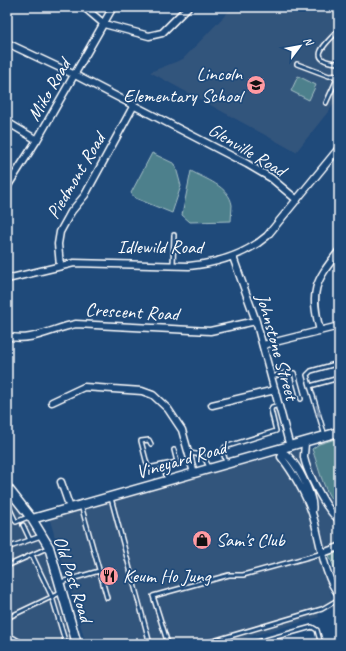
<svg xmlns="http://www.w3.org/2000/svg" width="346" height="651" font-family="Caveat,sans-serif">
  <rect width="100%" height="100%" fill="#1f4a7a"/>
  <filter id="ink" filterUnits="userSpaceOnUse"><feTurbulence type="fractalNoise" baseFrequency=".025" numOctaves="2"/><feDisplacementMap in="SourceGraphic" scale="8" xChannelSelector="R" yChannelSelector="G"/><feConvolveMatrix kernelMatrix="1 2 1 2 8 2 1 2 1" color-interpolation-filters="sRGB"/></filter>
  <g filter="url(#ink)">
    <path fill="#33547c" d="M233,7h106v91l-43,54 -146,-80 33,-13z
      M309,447l3,2 16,45 7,11 4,2v45l-19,6 15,49 -17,6 1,4 -95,27h-138l-37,-127z
      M7,492l35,46 32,106h-67z"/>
    <path fill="#4e808c" stroke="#a6c0c6" d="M298,76l18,9 -7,15 -18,-9z
      M152,153l23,11 6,22 -9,27 -37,-15 -4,-5z
      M191,171c14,8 38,15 41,34 0,5 -1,11 -1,16l-41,1 -8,-7z
      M339,438v69c-14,-8 -21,-43 -27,-58l7,-5z
      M339,552v28l-10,-25z"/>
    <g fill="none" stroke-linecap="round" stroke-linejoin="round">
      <g stroke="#fff" stroke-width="6">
        <path id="service" d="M339,30c-13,13 -35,31 0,33
          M297,64l32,12 10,-1
          M326,103l10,-22 -1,-5
          M173,265l1,-30
          M339,363l-28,8 -4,4 3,11 29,-8
          M272,377l16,-5 6,1 7,26
          M310,386l15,50
          M151,444l-2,-4 -8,1 7,27 29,-6 -3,-12
          M189,453l14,2 7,14
          M226,463l-3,-12 2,-4 51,-16 -5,-21 1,-3 7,-2
          M163,465l4,14
          M111,498l39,146
          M7,503l9,19 12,-5
          M81,505l26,93
          M23,525l7,15
          M7,548l34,-12
          M32,555l20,42 14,47
          M7,566l40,-18
          M61,582l38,-11
          M7,618l55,-26
          M7,634l17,10
          M168,644l-15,-48 76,-21h14l80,-22
          M203,644l119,-35 17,-10
          M251,644l61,-17 5,3 4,14"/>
      </g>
      <g stroke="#fff" stroke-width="9">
        <path id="minor" d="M84,7l20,17 45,12 13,-3 26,-26
          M7,43l68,32 172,89 24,14 26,22
          M7,122l30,18
          M7,187l30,-47 76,-133
          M233,257l23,64 34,126
          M60,266l-2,-22 2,-12 11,-20 14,-17 49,-90
          M7,279l67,-16 115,3c29,-3 56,-11 78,-30l72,-88
          M320,331c-10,-40 -6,-48 19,-80
          M7,336c24,7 46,-8 69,-12l134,7 46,-10
          M263,345l76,-19
          M52,402l32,-15 58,4 11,4 15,14 14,21 12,43
          M212,405l63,-15
          M305,442c0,5 -1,10 -1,15 2,13 24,57 35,62
          M281,449l2,4 -2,4c12,15 25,38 31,56 7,20 12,66 27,81
          M283,453c11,3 33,46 29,58
          M61,482l9,26
          M323,553l16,-6"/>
      </g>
      <g stroke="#fff" stroke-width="11">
        <path id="tertiary" d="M7,487l25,32 17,28 28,97
          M32,519l307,-87"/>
      </g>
      <use href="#service" stroke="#1f4a7a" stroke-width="3"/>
      <use href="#minor" stroke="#1f4a7a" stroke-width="6"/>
      <use href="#tertiary" stroke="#1f4a7a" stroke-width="8"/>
    </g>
    <defs><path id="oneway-solid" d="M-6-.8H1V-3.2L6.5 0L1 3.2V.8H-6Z"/></defs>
    <use fill="#7992af" href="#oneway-solid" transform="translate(318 411) rotate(74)"/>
  </g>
  <defs>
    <g id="school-disc" transform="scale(1)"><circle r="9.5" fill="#ff9aa2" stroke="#1f4a7a"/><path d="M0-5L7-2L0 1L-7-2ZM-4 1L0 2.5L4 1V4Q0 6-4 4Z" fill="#111"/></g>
    <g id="shop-disc" transform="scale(1)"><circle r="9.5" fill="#ff9aa2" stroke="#1f4a7a"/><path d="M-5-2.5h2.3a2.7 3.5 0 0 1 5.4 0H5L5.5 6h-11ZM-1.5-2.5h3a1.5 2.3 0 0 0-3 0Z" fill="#111"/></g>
    <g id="restaurant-disc" transform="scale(1)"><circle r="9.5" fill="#ff9aa2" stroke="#1f4a7a"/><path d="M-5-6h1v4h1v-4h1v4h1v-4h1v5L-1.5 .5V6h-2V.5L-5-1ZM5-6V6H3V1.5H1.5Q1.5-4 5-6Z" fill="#111"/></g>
  </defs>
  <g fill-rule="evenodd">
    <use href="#school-disc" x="256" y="85"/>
    <use href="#shop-disc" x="202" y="540"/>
    <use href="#restaurant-disc" x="109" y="576"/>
  </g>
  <g text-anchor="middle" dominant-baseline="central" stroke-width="3.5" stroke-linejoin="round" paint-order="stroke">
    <g font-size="19" fill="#fff" stroke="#1f4a7a" text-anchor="start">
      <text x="242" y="74" text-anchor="end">Lincoln<tspan x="242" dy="22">Elementary School</tspan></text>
      <text x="216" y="540">Sam's Club</text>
      <text x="123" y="576">Keum Ho Jung</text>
    </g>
    <g font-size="19" fill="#fff" stroke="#1f4a7a">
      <text transform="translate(49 90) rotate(-60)">Miko Road</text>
      <text transform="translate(247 150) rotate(31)">Glenville Road</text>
      <text transform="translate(76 176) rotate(-59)">Piedmont Road</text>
      <text x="160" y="247">Idlewild Road</text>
      <text transform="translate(132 312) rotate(3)">Crescent Road</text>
      <text transform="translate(277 347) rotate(74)">Johnstone Street</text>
      <text transform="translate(181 460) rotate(-16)">Vineyard Road</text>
      <text transform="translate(73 579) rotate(72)">Old Post Road</text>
    </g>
  </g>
  <rect width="346" height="651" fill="none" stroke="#1f4a7a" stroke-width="24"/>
  <rect x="12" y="12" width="322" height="627" fill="none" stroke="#fff" stroke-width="1.5" filter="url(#ink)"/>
  <g transform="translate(300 46) rotate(58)" stroke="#1f4a7a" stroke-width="3" paint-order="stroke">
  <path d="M0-3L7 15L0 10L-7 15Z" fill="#ffffff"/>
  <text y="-6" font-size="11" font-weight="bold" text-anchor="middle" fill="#ffffff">N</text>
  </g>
</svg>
